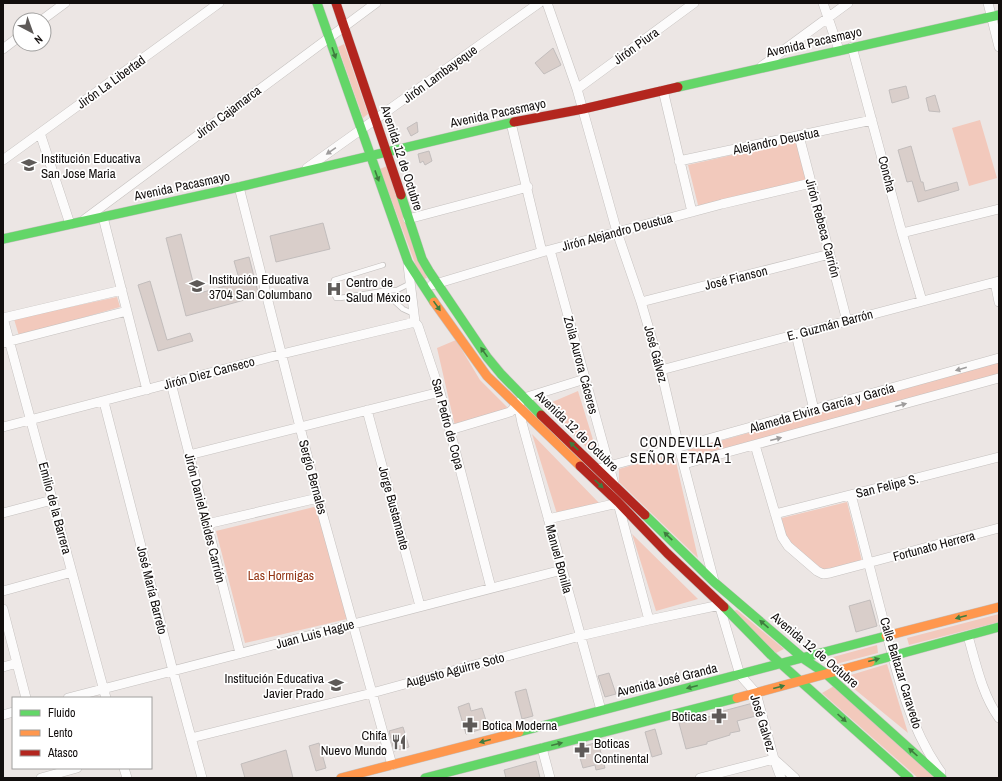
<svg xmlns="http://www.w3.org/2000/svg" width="1002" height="781" font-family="'Archivo Narrow',sans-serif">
  <rect width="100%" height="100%" fill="#ece6e4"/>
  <path fill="#f2c9bc" d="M344,44l24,70 -5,4 -25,-71z
    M980,120l17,58 -28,8 -17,-58z
    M798,140l10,41 -109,28 -11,-44z
    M387,166l40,112 -3,1 -8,-13 -36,-97z
    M117,297l3,10 -101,29 -5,-17z
    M456,340l24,40 30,30 -55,16 -18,-78z
    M999,362v12l-307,84 -4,-8z
    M578,391l21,68 -56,-53z
    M532,434l69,71 -44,9z
    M674,453l24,105 -79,-76v-13z
    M847,502l15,59 -33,9 -11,-2 -32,-29 -6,-18 2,-3z
    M318,506l29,113 -102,24 -29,-112z
    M632,534l66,65 -42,12z
    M737,610l47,39 -8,4 -43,-42z
    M999,614v8l-90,23 -2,-7z
    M877,645l1,8 -42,11 -3,-7z
    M887,664l21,69 -67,-55z
    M834,686l105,92h-21l-96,-85z"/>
  <path fill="#d9ceca" stroke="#c2bdbc" d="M553,48l8,17 -17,9 -9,-11z
    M906,86l3,12 -17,5 -3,-13z
    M935,95l5,17 -11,-1 -3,-13z
    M417,122l1,10 -7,4 -4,-8z
    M911,146l10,36h2l2,9 32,-9 2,8 -41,12 -6,-21 -5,1 -9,-32z
    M429,151l3,10 -7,4 -2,-4 -3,2 -2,-9z
    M323,223l7,26 -54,13 -6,-26z
    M181,234l15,60 44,-12 -6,-21 15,-4 10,39 -73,20 -20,-78z
    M150,281l17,59 23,-7 3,8 -35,10 -20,-66z
    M870,600l7,26 -21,6 -7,-26z
    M609,673l7,21 -11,3 -7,-21z
    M526,689l7,27 -11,3 -7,-27z
    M469,703l2,8 11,-3 6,19 -22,7 -8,-27z
    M753,703l3,13 -19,5 3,10 -10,2v2l-23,7v2l-21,5 -7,-26 33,-7v-2z
    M403,727l6,20 -15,4 -5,-20z
    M655,729l7,25 -10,3 -7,-25z
    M598,742l7,26 -9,2 -1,-5 -12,3 -6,-20z
    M319,743l7,25 -10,3 -7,-25z
    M286,750l7,28h-48l-4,-14z
    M536,761l4,17h-34l-2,-8z"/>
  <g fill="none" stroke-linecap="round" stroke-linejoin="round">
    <g stroke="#c5c1bf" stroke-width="6">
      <path id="lane" d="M383,265l-49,15c-3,6 -1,12 2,18h4l43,-7 14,-1 14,-7
        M383,291l20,18 11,5"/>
    </g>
    <g stroke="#c5c1bf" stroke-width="10">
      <path id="street" d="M547,3l30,86 40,143 24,70 20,68 18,77 35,134
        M823,3l16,47
        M988,3l11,44
        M42,20l23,-17
        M852,47l50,186 20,68
        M3,49l17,-13
        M762,66l86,-63
        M577,89l117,-86
        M663,90l29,122
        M511,123l31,129
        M40,133l30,91
        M799,136l48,185
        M3,160l216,-157
        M679,161l193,-41
        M307,168l232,-165
        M239,187l79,311 74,267
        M103,217l44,173
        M85,219l291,-216
        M408,219l120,-32
        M902,233l97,-24
        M550,250l64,234
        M408,265l7,57 3,4 22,66 51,196
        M995,282l4,20
        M432,285l110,-33 180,-48 89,-21
        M641,302l189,-48
        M3,318l103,380
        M3,318l119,-28
        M796,334l18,76
        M3,343l124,-32
        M661,370l338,-89
        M171,383l69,270
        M104,402l69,269 29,107
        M519,408l3,15 79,287
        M367,410l53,196
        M3,427l279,-73 133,-32
        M450,430l60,-18 14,-14 61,-19
        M755,445l27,92 6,9 29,25 6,3 7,-1 169,-45
        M189,455l251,-63
        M684,464l315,-86
        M598,469l81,-22 320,-89
        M851,495c11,41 21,82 32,124 13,51 26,109 58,153
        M618,503l31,117
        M3,513l49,-13
        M775,514l224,-57
        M548,519l70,-16
        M207,524l111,-26
        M3,591l69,-19
        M719,604l21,71 16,18 18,66 7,19
        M3,609l23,89
        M968,636c8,28 14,58 31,82
        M3,667l14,-4
        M68,698l494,-128
        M3,715l10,-3
        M191,738l181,-45 208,-57 69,-16 71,-15
        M542,748l8,30
        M124,768l3,10
        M41,778l36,-10
        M700,778l74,-19 21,19"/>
    </g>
    <g stroke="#c5c1bf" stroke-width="10">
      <path id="fast" d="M317,3l91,259 26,40
        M678,87l321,-72
        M401,195l21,64 7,12 58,86 14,17 40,41
        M3,239l236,-52 275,-65
        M645,515l69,67 90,77 21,14 117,105
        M724,607l47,48 138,123
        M870,662l129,-35
        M519,732l367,-96
        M425,778l312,-80"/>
    </g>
    <g stroke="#c5c1bf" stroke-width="10">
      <path id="slow" d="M434,302l53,74 93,90
        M886,636l113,-29
        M737,698l133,-36
        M341,778l178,-46"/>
    </g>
    <g stroke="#c5c1bf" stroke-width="10">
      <path id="jam" d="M336,3l65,192
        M514,122l69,-13 95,-22
        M541,415l104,100
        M580,466l38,36 49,51 57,54"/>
    </g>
    <use href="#lane" stroke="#fcfbfb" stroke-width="4.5"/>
    <use href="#street" stroke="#fcfbfb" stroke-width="9"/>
    <use href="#fast" stroke="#63d668" stroke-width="9"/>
    <use href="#slow" stroke="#ff974d" stroke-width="9"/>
    <use href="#jam" stroke="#b3261e" stroke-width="9"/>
  </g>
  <defs><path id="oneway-solid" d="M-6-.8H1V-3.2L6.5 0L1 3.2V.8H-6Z"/></defs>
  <g fill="#3f7c3f">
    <use href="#oneway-solid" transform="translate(334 53) rotate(71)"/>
    <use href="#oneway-solid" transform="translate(377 176) rotate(70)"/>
    <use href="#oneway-solid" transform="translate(437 306) rotate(55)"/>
    <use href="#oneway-solid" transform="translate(484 352) rotate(-125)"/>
    <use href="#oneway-solid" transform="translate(574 446) rotate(-136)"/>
    <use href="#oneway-solid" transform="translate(599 484) rotate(44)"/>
    <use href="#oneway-solid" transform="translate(668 536) rotate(-136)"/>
    <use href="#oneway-solid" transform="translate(961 617) rotate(165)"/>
    <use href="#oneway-solid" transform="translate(764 624) rotate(-139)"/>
    <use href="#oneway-solid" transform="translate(874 660) rotate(-15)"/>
    <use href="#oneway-solid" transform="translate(692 687) rotate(166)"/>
    <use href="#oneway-solid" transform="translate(779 687) rotate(-15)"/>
    <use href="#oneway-solid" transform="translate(842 718) rotate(42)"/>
    <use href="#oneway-solid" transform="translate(485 741) rotate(165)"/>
    <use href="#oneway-solid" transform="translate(557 744) rotate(-14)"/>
    <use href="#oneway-solid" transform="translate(913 752) rotate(-138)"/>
  </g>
  <g fill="#9e9c9c">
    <use href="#oneway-solid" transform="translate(331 151) rotate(145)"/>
    <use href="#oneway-solid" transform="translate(961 369) rotate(164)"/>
    <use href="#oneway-solid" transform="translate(901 405) rotate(-15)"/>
    <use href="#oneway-solid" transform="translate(776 439) rotate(-15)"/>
  </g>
  <defs>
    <g id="school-bare" transform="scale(1.2)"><path d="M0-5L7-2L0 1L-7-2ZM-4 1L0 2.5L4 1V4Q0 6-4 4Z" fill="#5e5a58" stroke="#fff" stroke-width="2.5" paint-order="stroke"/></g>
    <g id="hospital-bare" transform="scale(1.2)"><path d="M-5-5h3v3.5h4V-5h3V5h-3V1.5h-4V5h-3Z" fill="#5e5a58" stroke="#fff" stroke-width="2.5" paint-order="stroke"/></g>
    <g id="pharmacy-bare" transform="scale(1.2)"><path d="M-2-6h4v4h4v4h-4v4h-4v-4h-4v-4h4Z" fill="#5e5a58" stroke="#fff" stroke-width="2.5" paint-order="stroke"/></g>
    <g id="restaurant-bare" transform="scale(1.2)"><path d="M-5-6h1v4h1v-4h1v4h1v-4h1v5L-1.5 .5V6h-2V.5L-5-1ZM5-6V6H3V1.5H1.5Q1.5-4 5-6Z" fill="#5e5a58" stroke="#fff" stroke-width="2.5" paint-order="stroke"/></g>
  </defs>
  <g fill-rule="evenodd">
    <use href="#school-bare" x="29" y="165"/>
    <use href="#school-bare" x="197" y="286"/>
    <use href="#hospital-bare" x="334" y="289"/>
    <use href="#school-bare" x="336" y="685"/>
    <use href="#pharmacy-bare" x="719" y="716"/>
    <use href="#pharmacy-bare" x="470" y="725"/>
    <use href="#restaurant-bare" x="399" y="742"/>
    <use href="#pharmacy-bare" x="582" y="750"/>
  </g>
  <g text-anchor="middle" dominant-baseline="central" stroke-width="3.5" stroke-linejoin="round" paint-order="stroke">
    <g font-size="13" fill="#120e0d" stroke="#fff">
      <text transform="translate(814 42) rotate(-13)">Avenida Pacasmayo</text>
      <text transform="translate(636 46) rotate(-36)">Jirón Piura</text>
      <text transform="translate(440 74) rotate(-36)">Jirón Lambayeque</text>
      <text transform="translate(111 82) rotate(-36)">Jirón La Libertad</text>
      <text transform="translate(228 112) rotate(-37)">Jirón Cajamarca</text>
      <text transform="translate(498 113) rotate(-12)">Avenida Pacasmayo</text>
      <text transform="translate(776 141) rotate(-12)">Alejandro Deustua</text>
      <text transform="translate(402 158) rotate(72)">Avenida 12 de Octubre</text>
      <text transform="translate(887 174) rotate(75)">Concha</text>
      <text transform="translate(182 186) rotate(-12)">Avenida Pacasmayo</text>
      <text transform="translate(823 228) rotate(75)">Jirón Rebeca Carrión</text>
      <text transform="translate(617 232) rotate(-15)">Jirón Alejandro Deustua</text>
      <text transform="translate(736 278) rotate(-14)">José Fianson</text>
      <text transform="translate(830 325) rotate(-15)">E. Guzmán Barrón</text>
      <text transform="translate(656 354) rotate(75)">José Gálvez</text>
      <text transform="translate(581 365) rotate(75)">Zoila Aurora Cáceres</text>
      <text transform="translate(209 373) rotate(-15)">Jirón Diez Canseco</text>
      <text transform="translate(822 408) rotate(-16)">Alameda Elvira García y García</text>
      <text transform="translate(448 424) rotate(75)">San Pedro de Copa</text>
      <text transform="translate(577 431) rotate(44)">Avenida 12 de Octubre</text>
      <text transform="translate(313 477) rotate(75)">Sergio Bernales</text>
      <text transform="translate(887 486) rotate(-14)">San Felipe S.</text>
      <text transform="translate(55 508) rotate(75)">Emilio de la Barrera</text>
      <text transform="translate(394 508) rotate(75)">Jorge Bustamante</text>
      <text transform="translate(205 518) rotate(76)">Jirón Daniel Alcides Carrión</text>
      <text transform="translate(934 546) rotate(-15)">Fortunato Herrera</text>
      <text transform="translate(559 559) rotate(75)">Manuel Bonilla</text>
      <text transform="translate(152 590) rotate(76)">José María Barreto</text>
      <text transform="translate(315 634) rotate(-15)">Juan Luis Hague</text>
      <text transform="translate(815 650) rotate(40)">Avenida 12 de Octubre</text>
      <text transform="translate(455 670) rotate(-15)">Augusto Aguirre Soto</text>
      <text transform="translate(901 673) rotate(73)">Calle Baltazar Caravedo</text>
      <text transform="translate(667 680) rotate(-14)">Avenida José Granda</text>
      <text transform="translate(763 723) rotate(73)">José Galvez</text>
    </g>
    <g font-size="13" fill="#120e0d" stroke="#fff" text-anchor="start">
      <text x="41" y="158">Institución Educativa<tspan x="41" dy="15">San Jose Maria</tspan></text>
      <text x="209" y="279">Institución Educativa<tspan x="209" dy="15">3704 San Columbano</tspan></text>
      <text x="346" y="282">Centro de<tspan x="346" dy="15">Salud México</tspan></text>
      <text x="324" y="678" text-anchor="end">Institución Educativa<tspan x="324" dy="15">Javier Prado</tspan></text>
      <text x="707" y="716" text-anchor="end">Boticas</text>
      <text x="482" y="725">Botica Moderna</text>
      <text x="387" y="735" text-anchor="end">Chifa<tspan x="387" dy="15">Nuevo Mundo</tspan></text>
      <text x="594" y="743">Boticas<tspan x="594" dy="15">Continental</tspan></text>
    </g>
    <g font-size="13" fill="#933616" stroke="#fff">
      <text x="281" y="575">Las Hormigas</text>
    </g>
    <g font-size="14" letter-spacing="1" fill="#120e0d" stroke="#fff">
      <text x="681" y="442">CONDEVILLA<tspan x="681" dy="16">SEÑOR ETAPA 1</tspan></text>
    </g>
  </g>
  <rect width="1002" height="781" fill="none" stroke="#120e0d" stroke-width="8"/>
  <rect x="12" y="697" width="140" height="72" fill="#ffffff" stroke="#a09f9e"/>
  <rect x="20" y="710" width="20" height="6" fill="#63d668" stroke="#a09f9e"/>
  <text x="48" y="717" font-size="12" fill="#120e0d">Fluido</text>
  <rect x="20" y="730" width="20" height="6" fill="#ff974d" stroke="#a09f9e"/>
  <text x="48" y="737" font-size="12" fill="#120e0d">Lento</text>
  <rect x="20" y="750" width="20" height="6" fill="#b3261e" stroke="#a09f9e"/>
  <text x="48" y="757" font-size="12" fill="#120e0d">Atasco</text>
  <g transform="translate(32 32) rotate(139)"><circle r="19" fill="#ffffff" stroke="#a09f9e"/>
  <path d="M0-3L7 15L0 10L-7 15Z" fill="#5e5a58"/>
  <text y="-6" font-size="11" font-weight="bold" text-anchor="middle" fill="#120e0d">N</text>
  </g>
</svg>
